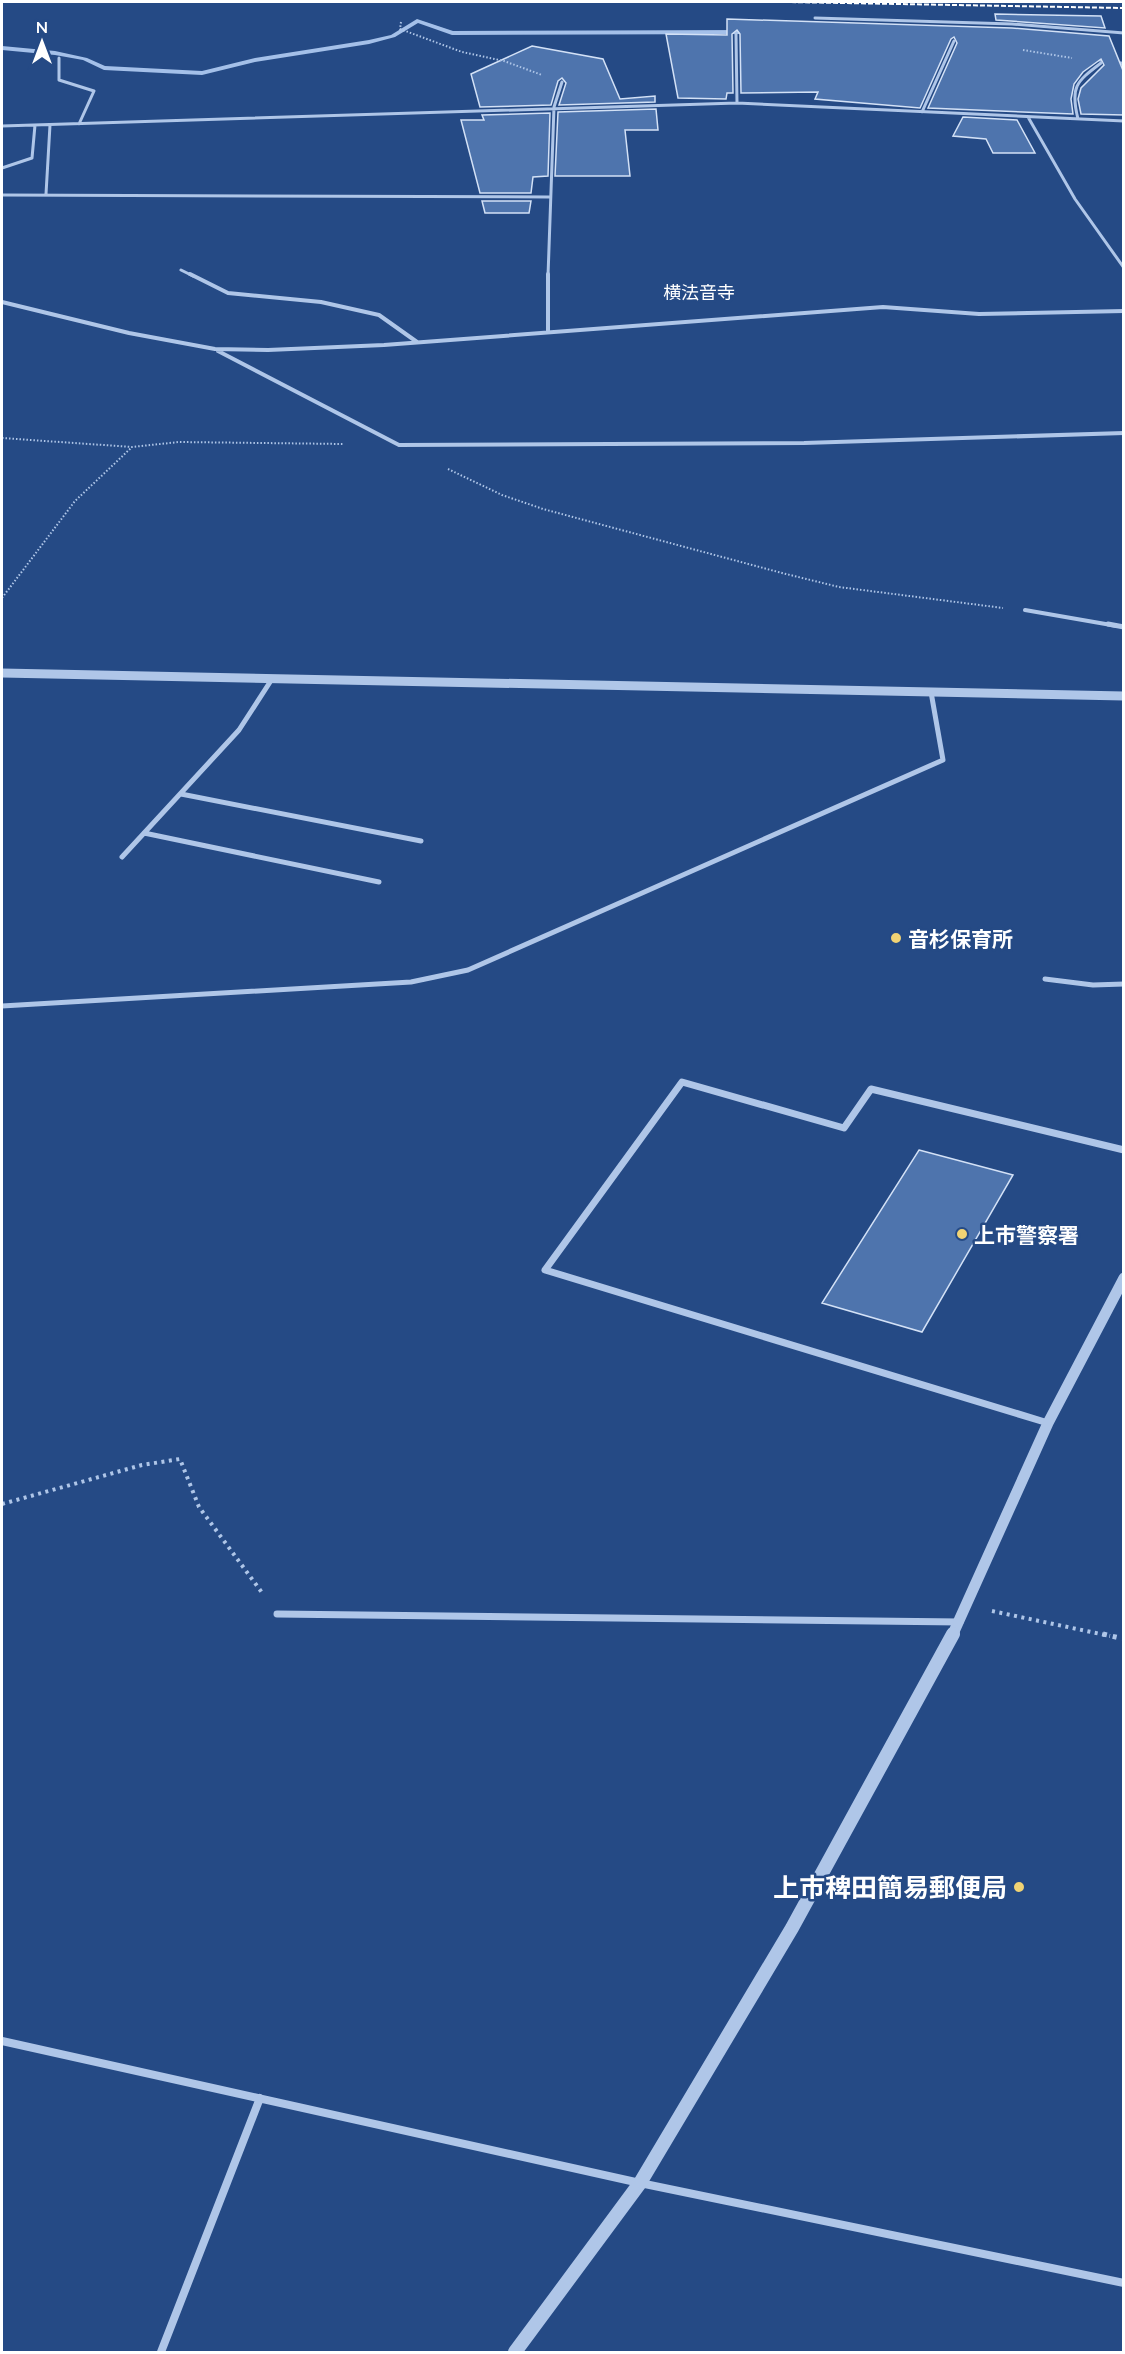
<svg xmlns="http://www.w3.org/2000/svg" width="1125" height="2354" font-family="Lato,'Noto Sans JP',sans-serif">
  <rect width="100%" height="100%" fill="#254a85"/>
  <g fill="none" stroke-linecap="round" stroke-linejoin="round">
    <path fill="#a4c0e9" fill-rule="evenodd" d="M417,19l36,12 300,-1 3,2 -3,2 -301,1 -34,-12 -23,14 -26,7 -114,18 -53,13 -98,-5 -21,-10 -28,-5 -53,-5v-4l53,5 32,7 18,8 97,5 53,-13 114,-18 22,-5z
      M1083,55l41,7v4l-43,-8z"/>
  </g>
  <path fill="#4e74ad" stroke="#d3e1f6" stroke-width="1.5" d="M995,14l106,2 4,12 -109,-8z
    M727,19l285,9 97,8 15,37v42l-43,-1 -3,-15 3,-11 23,-23 -3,-6 -18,13 -9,12 -3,15 2,15 -145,-6 29,-65 -3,-6 -3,2 -31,69 -105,-9 3,-7 -77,1 -1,-59 -3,-4 -5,4 1,59h-6l-1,6 -48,-1 -12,-64 61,1z
    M532,46l71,13 17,40 35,-3v6l-96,3 7,-22 -4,-5 -4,3 -7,24 -71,2 -9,-33z
    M656,109l2,21h-33l5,46h-75l3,-64z
    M550,113l-2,63 -15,1 -2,16h-51l-19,-73h23l-2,-5z
    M963,117l54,3 18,33h-42l-7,-14 -33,-3z
    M482,201h49l-2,12h-44z
    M919,1150l94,25 -91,157 -100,-29z"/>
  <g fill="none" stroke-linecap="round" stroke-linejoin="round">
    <path stroke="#afc6e8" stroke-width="2" stroke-dasharray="1.5 2" stroke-linecap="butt" d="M401,22l-1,7 62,23 42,9 38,14
      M1023,50l49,8
      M2,438l130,9 47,-5 165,2
      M448,469l54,26 41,14 239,64 57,14 164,21
      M2,598l73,-97 56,-53"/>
    <path stroke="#afc6e8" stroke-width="4" stroke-dasharray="3 4.5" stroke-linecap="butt" d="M2,1504l140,-39 38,-6 19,48 64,87
      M992,1611l118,25"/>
    <path stroke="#afc6e8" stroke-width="5" stroke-dasharray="4 6" stroke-linecap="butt" d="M1103,1634l21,5"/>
    <path stroke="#afc6e8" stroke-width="3" d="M815,18l197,6 112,9
      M736,34l1,69
      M59,58v22l35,11 -15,33
      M922,112l32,-71
      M1028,117l47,82 49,69
      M1078,119c-8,-32 -2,-37 23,-56
      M2,126l735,-23 387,18
      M2,168l30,-10 3,-33
      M46,194l4,-69
      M2,195l547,2
      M181,270l12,6
      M548,276l6,-169 8,-25"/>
    <path stroke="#afc6e8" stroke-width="4" d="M190,274l38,19 93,9 58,13 38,27
      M2,302l127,31 86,16 53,1 116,-5 499,-38 96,7 145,-3
      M548,332v-58
      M218,351l181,94 405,-2 320,-10
      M1025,610l92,16"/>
    <path stroke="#afc6e8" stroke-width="5" d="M1108,624l16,3
      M181,794l240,47
      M144,833l235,49
      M122,857l117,-127 33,-51
      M1045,979l48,6 31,-1
      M2,1006l409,-24 57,-12 475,-210 -12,-68"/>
    <path stroke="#afc6e8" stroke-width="7" d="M1048,1423l-503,-153 137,-188 162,46 27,-39 253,61
      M277,1614l683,8"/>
    <path stroke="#afc6e8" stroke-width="8" d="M2,2041l638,142 484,100
      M161,2352l99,-254"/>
    <path stroke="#afc6e8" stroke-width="9" d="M2,673l1122,23"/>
    <path stroke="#afc6e8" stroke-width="11" d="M952,1636l96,-213 76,-145"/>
    <path stroke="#afc6e8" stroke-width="14" d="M515,2352l125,-169 152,-255 161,-294"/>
    <path stroke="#fff" stroke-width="2" stroke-dasharray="5 2" stroke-linecap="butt" d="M784,2l340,6"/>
  </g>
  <g fill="#f1d374" stroke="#254a85" stroke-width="2">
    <circle cx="896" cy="938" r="6"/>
    <circle cx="962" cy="1234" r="6"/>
    <circle cx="1019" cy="1887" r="6"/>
  </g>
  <g text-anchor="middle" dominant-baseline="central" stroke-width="5" stroke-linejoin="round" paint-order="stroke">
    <g font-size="18" fill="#fff" stroke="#254a85">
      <text x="699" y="292">横法音寺</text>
    </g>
    <g font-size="21" font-weight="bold" fill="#fff" stroke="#254a85" text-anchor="start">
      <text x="908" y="938">音杉保育所</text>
      <text x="974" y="1234">上市警察署</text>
    </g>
    <g font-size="26" font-weight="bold" fill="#fff" stroke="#254a85" text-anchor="end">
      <text x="1007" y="1887">上市稗田簡易郵便局</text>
    </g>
  </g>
  <rect width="1125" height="2354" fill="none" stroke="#ffffff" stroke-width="6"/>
  <g transform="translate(42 42)" stroke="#254a85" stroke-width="4.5" paint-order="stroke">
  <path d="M0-4.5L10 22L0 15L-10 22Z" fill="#ffffff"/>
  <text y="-9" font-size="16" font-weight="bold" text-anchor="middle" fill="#ffffff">N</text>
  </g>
</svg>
